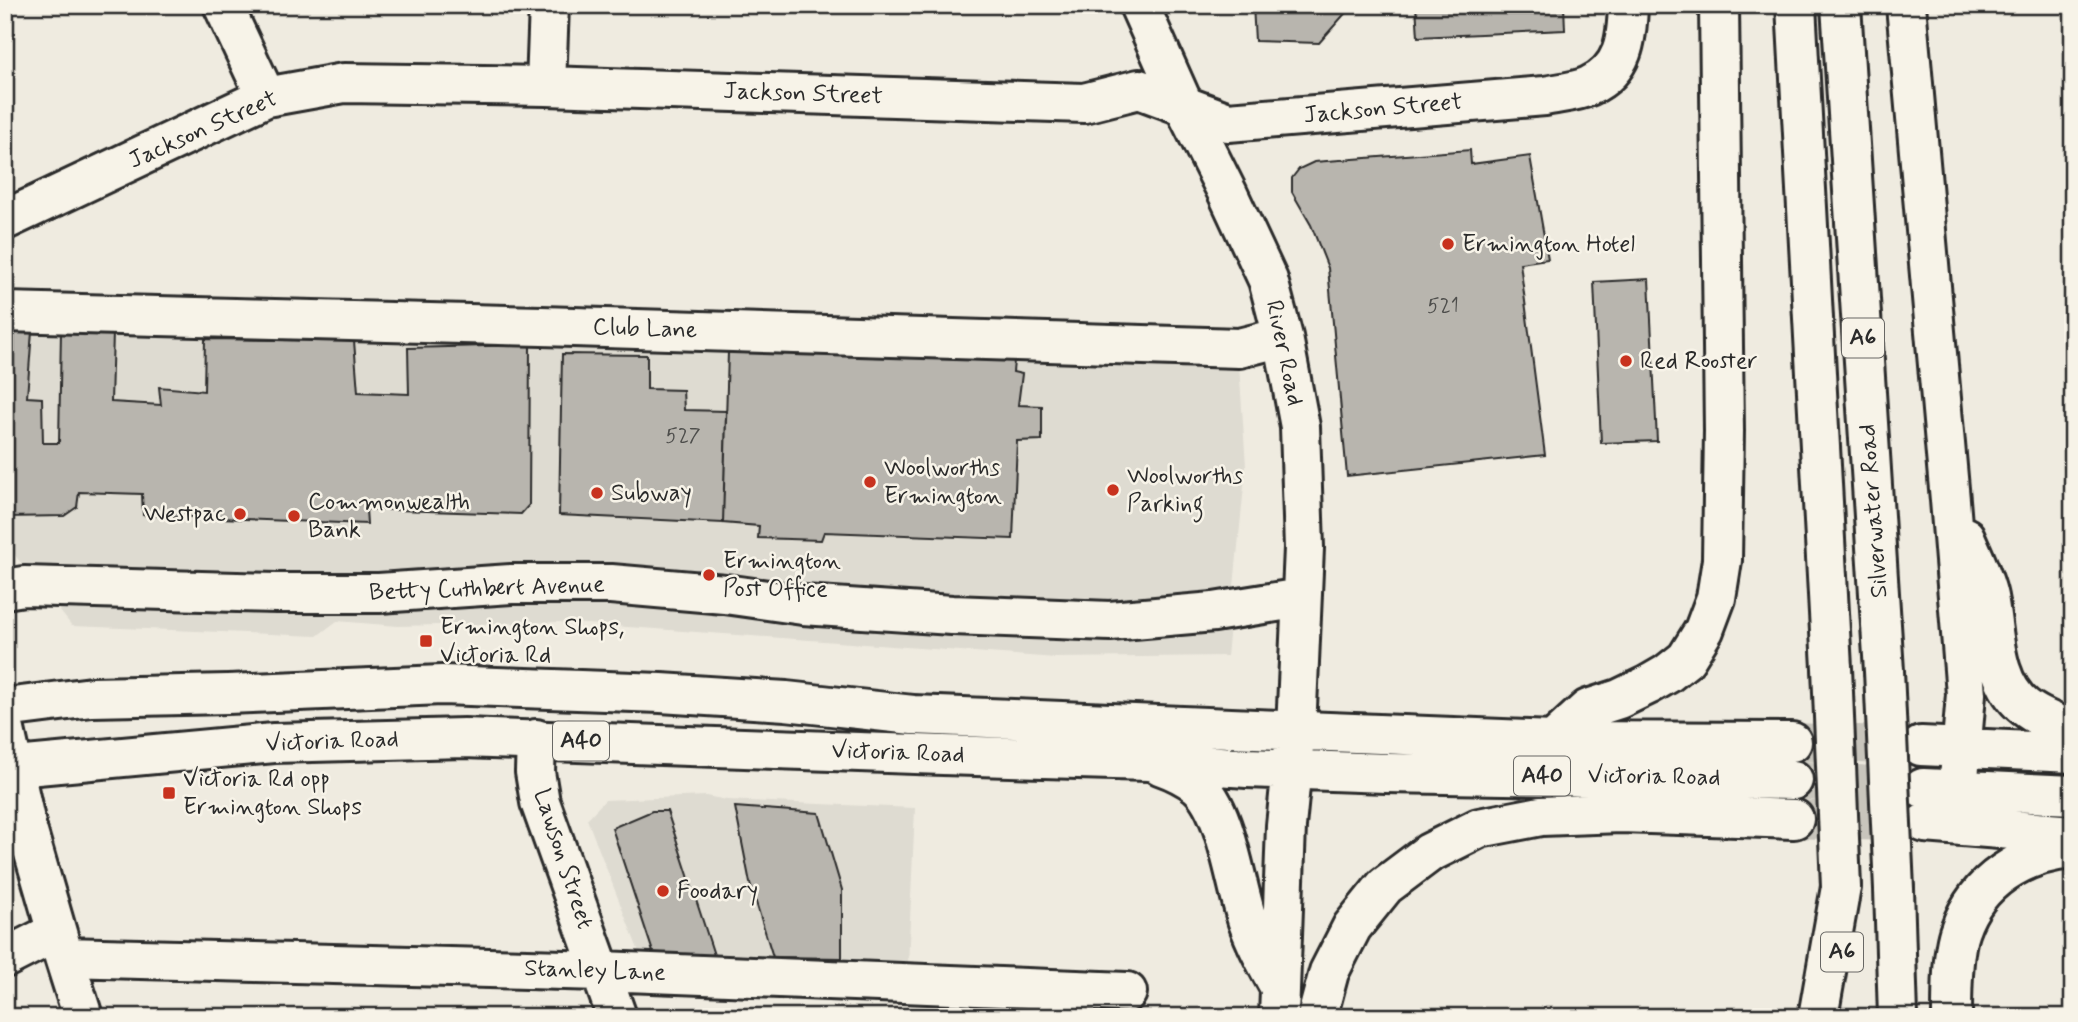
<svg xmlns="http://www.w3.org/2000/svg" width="2078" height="1022" font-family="Mynerve,sans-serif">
  <rect width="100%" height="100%" fill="#efebe0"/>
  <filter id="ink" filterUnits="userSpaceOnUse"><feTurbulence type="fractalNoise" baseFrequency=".0143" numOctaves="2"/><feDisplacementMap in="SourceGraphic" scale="14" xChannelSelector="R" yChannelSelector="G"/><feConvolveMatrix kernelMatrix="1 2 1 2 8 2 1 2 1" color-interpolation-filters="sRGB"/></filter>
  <g filter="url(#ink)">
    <path fill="#dedbd1" d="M5,327l1234,37 7,102 -19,190 -171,2 -497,-36 -161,4 -61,-5 -20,15 -245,-10 -67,-83z
      M706,796l21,4 188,8 -7,157 -267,-8 -54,-138 18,-19z"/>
    <path fill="#b8b5ae" stroke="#2b2b2b" stroke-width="2" d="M1253,5h147v2l-51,2 -30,34 -64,-2z
      M1416,5h148l1,25 -147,7z
      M1470,150l1,14 59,-8 18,103 -28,4 25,192 -198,21 -19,-208 -17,-43 -19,-33v-14l7,-9 15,-7z
      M1649,279l8,162 -56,2 -7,-161z
      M32,331l-5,66 15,1 1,45h16l2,-112 52,1 -2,70 50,3 -2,-18 45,4 1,-52 149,2 4,51 51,2 -1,-46 122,-3 -1,160 -8,9 -155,-5 1,15 -224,-9 -1,-21 -63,-2 -2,15 -13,9 -59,1v-184z
      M728,352l286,9 -1,11 9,2 -4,31 24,1v34l-25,1 -4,98 -189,-7 -3,8 -63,-2 1,-12 -36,-3z
      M562,354l85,1v34l36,1 1,20 42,1 -3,112 -164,-8z
      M735,807l84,6 23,77v68l-69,-1 -23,-74z
      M652,811h15l47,144 -11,3 -49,-3 -42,-127z"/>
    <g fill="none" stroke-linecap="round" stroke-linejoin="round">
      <path stroke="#c8c5bc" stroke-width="38" stroke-dasharray="38 19" stroke-linecap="butt" d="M1792,742l127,4
        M1793,780l128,8
        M1794,819l129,4"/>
      <g stroke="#2b2b2b" stroke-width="44">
        <path id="minor" d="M223,5l43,92
          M1139,5l45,101 44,88 40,86 15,57 17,90 4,121 -8,182
          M546,86l3,-81
          M5,220l261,-123 78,-14 202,3 538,17 55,-14 89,33 317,-26c14,-3 31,-4 44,-10 35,-16 38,-47 39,-81
          M5,312l537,14 697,22 44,-11
          M5,589l19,-3 253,7h102l132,-9h100l114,10 78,11 149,10 158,6 104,-9 87,-14
          M5,730l22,99 37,128 19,60
          M536,739l-1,33 5,30 77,215
          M64,957l537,14 526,21
          M5,958l51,-26"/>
      </g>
      <g stroke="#2b2b2b" stroke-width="44">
        <path id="highway" d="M1796,5l36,663
          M1841,5l43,666
          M1906,5l44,495 16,194 -8,97
          M1965,537c8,19 19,40 23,60 7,36 5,85 37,110 14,11 32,17 48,24
          M5,708l87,-11 136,-3 214,-9 219,8 125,8 127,14 640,26 239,1
          M1553,741l35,-32 31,-10 29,-14 19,-11 19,-15 18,-29 12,-32 6,-38 2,-129 -5,-426
          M1921,746l152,7
          M1160,765c14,5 27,11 38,20 29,25 37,100 50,137 8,23 19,43 31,64
          M5,768l269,-25 190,-5 479,17 205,6 99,7 139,5 407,7
          M1923,788l150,7
          M1925,823l148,12
          M1894,889l4,128
          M1279,1017l7,-191 8,-80
          M1317,1017l12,-45 23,-45 33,-41 44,-33 50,-25 62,-12 80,-3 173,6
          M1818,1017l23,-130
          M1952,1017c0,-24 0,-66 8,-87 17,-49 62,-77 113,-81"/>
      </g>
      <use href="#minor" stroke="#f7f3e8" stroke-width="38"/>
      <use href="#highway" stroke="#f7f3e8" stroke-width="38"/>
      <g stroke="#2b2b2b" stroke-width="44" stroke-linecap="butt">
        <path id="highway-bridge" d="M1832,668l9,219
          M1884,671l10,218"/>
      </g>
      <use href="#highway-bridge" stroke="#f7f3e8" stroke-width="38"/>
    </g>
  </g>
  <g fill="#c8321e" stroke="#f7f3e8" stroke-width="2.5">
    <circle cx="1448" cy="244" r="7"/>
    <circle cx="1626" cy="361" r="7"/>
    <circle cx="870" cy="482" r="7"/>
    <circle cx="1113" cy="490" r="7"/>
    <circle cx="597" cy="493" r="7"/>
    <circle cx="240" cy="514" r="7"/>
    <circle cx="294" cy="516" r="7"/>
    <circle cx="709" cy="575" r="7"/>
    <rect x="419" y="634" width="14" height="14" rx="3.5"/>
    <rect x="162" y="786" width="14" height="14" rx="3.5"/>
    <circle cx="663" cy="891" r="7"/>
  </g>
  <g text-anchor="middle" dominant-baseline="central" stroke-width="5" stroke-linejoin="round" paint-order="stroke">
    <g font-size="21" fill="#4e4e4c">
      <text x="1443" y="306">521</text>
      <text x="683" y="436">527</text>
    </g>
    <g fill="#f7f3e8" stroke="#686764" stroke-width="2">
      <rect x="1842" y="318.5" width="42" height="39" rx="5"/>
      <rect x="553" y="721.5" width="56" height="39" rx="5"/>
      <rect x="1514" y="756.5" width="56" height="39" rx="5"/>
      <rect x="1821" y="932.5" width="42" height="39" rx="5"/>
    </g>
    <g font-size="23" font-weight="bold" fill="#2b2b2b">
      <text x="1863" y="338">A6</text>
      <text x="581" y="741">A40</text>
      <text x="1542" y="776">A40</text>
      <text x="1842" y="952">A6</text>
    </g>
    <g font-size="24" fill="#2b2b2b" stroke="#f7f3e8">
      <text transform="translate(803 94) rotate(2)">Jackson Street</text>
      <text transform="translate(1383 109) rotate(-5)">Jackson Street</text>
      <text transform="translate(203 130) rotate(-24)">Jackson Street</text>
      <text transform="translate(645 329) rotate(2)">Club Lane</text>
      <text transform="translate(1284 353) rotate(78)">River Road</text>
      <text transform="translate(1874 511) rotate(-94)">Silverwater Road</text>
      <text transform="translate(487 589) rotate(-2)">Betty Cuthbert Avenue</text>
      <text transform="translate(332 742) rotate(-2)">Victoria Road</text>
      <text transform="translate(898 753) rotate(2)">Victoria Road</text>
      <text transform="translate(1654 777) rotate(1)">Victoria Road</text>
      <text transform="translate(563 859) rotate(72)">Lawson Street</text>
      <text transform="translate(595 971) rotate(2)">Stanley Lane</text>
    </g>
    <g font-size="24" fill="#2b2b2b" stroke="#f7f3e8" text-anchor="start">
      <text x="1462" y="244">Ermington Hotel</text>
      <text x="1640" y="361">Red Rooster</text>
      <text x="884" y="468">Woolworths<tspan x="884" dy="28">Ermington</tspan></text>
      <text x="1127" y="476">Woolworths<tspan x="1127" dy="28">Parking</tspan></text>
      <text x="611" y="493">Subway</text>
      <text x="308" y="502">Commonwealth<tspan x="308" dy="28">Bank</tspan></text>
      <text x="226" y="514" text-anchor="end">Westpac</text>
      <text x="723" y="561">Ermington<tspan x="723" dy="28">Post Office</tspan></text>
      <text x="440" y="627">Ermington Shops,<tspan x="440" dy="28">Victoria Rd</tspan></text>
      <text x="183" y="779">Victoria Rd opp<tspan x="183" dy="28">Ermington Shops</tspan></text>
      <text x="677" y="891">Foodary</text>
    </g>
  </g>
  <rect width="2078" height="1022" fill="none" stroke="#f7f3e8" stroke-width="28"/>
  <rect x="14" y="14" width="2050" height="994" fill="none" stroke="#2b2b2b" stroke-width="2.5" filter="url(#ink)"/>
</svg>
